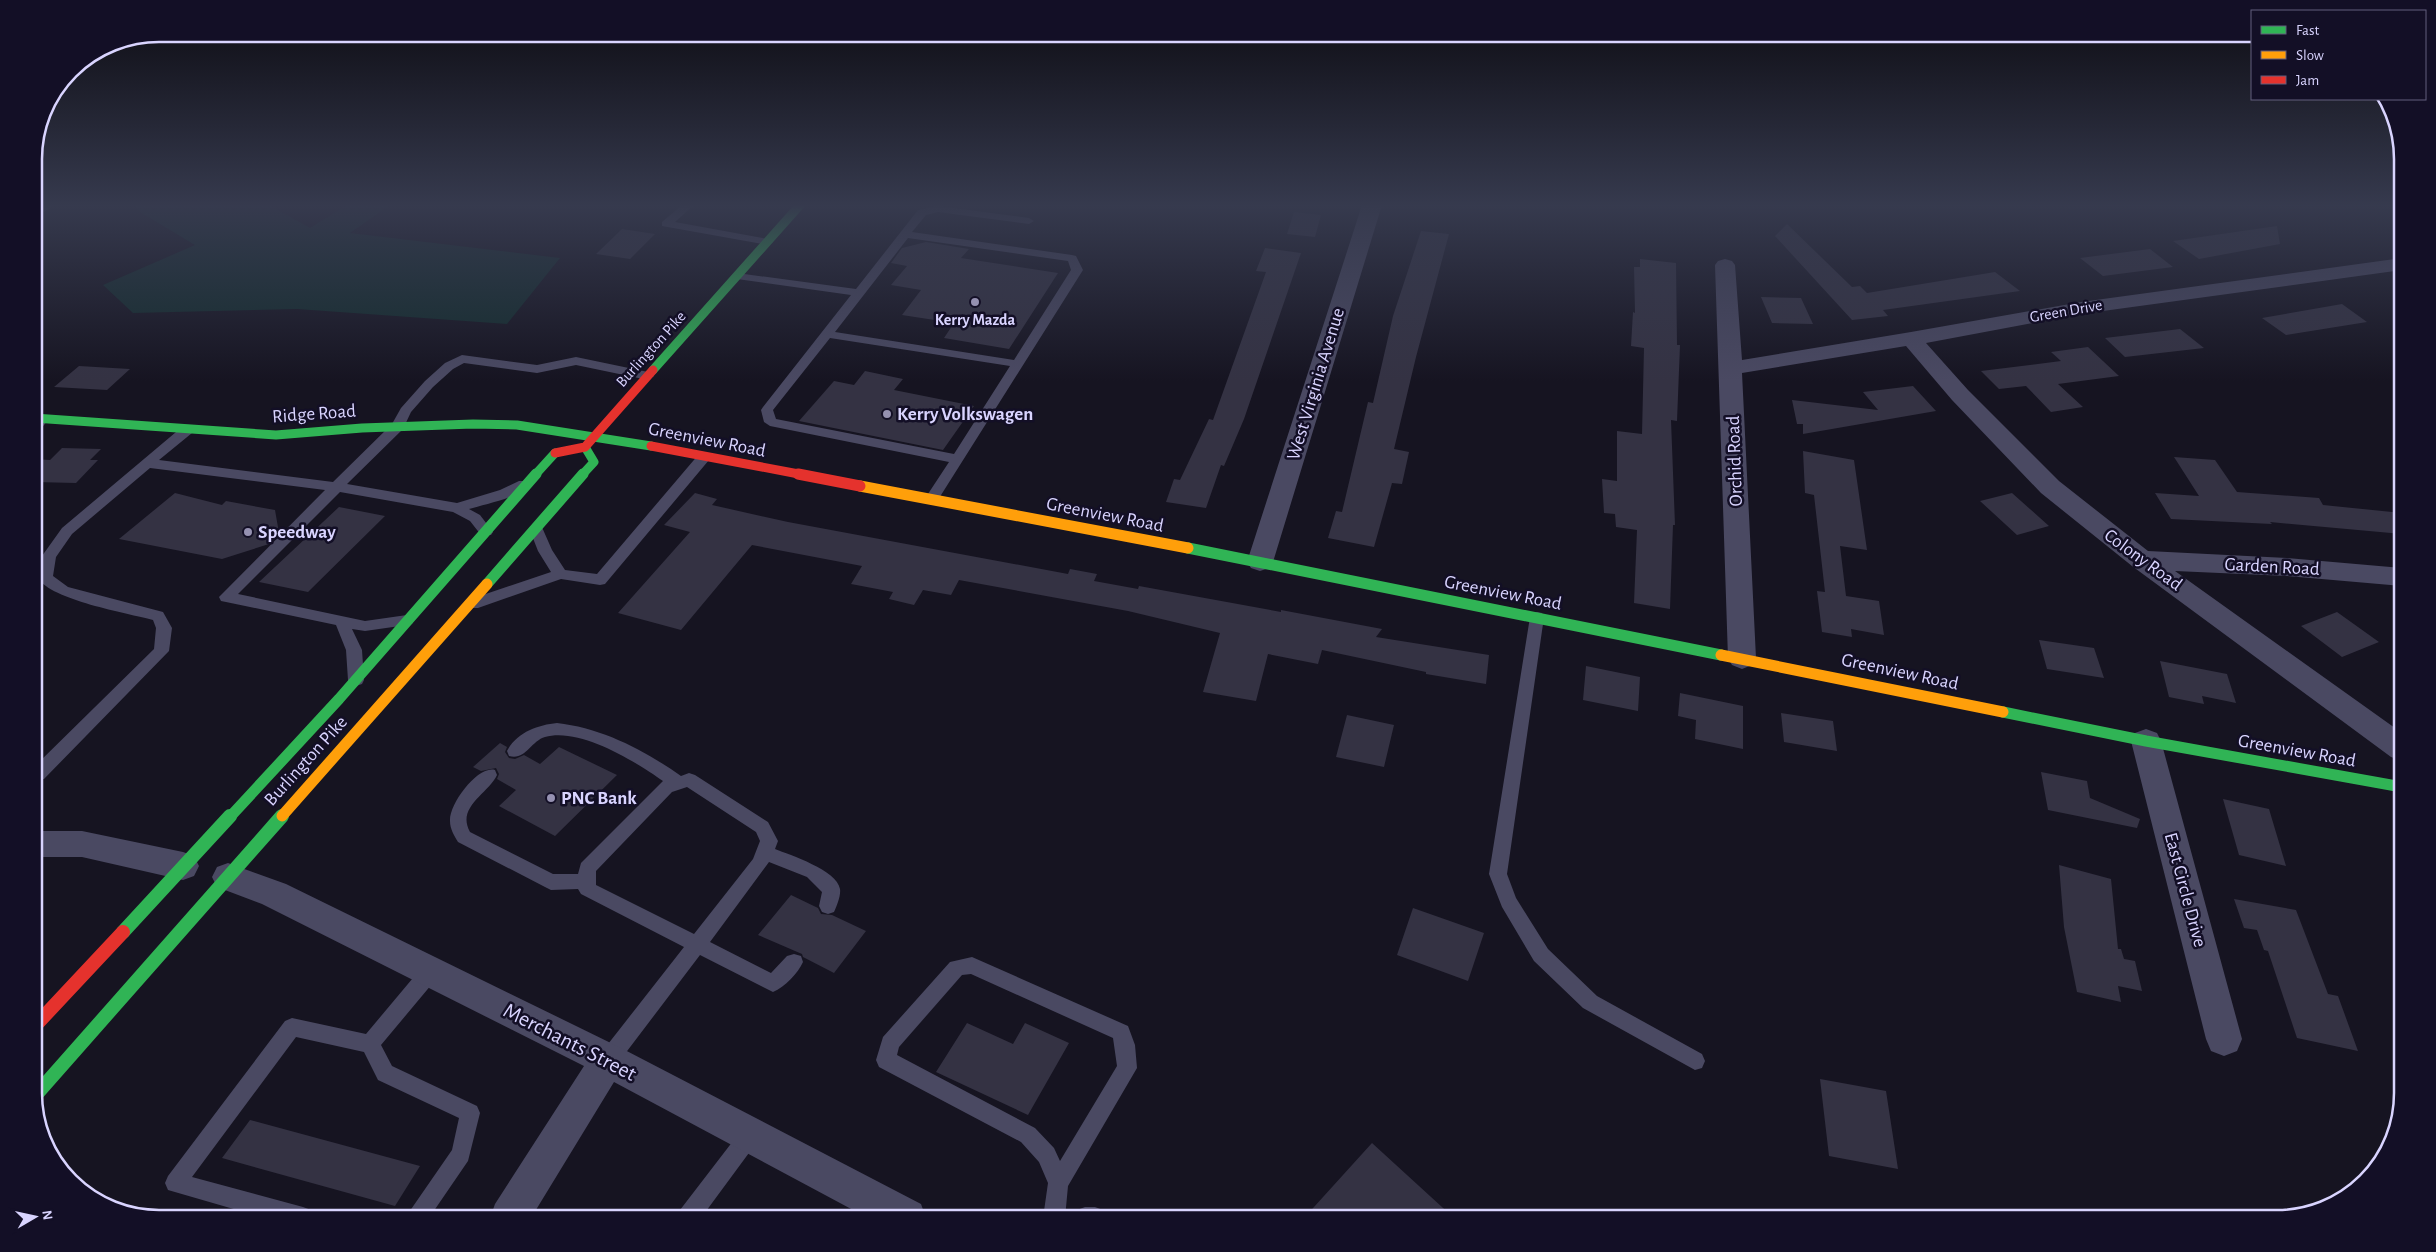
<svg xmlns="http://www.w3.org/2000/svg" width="2436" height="1252" font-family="'Alegreya Sans',sans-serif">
  <rect width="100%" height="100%" fill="#161421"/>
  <path fill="#132c2d" d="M135,205h134l41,23 37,-23h43l-40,28 210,25 -53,66 -210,-15 -164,4 -30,-28 92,-40 -55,-33z"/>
  <path fill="#343243" d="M1294,212l27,3 -6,22 -28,-3z
    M1787,224l65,63 8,-1 7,7 128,-21 25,19 -137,19 5,6 -36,4 -77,-84z
    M2277,226l3,18 -81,15 -26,-18z
    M622,229l33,5 -25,25 -34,-5z
    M1421,231l28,3 -33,123 -22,92 15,3 -7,32 -10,-1 -18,64 -46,-9 8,-27 6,1 26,-110 5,1 20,-87z
    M926,242l43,7 -8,9 97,15 -49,76 -65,-11 10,-15 -52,-8 19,-25 -30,-5 16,-19 -16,-3 11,-15z
    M1265,248l36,5 -57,166 -20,47 -3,-1 -15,43 -40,-6 8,-23 6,1 29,-61 4,1 53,-148 -10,-1z
    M2150,249l23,18 -70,9 -23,-18z
    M1640,259l36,4 1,82h3l-3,76 -6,-1 4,105h-2l-3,84 -36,-6 3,-73 -21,-3 -1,-13 -11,-1 -2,-34 15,2v-50l25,3 2,-86 -13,-2 2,-34 2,1 -1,-46h6z
    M1761,297l40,1 12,26 -41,-1z
    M2342,304l25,18 -81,13 -24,-17z
    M2180,329l24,19 -79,9 -20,-19z
    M2088,347l31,29 -61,8 25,23 -32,5 -25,-26 -27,3 -18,-18 80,-10 -10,-9z
    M79,366l51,3 -23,21 -53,-3z
    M865,371l38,8 -9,11 80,16 -31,44 -144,-29 35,-40 20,4z
    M1913,386l23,25 -133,23v-10h-6l-5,-24 86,10 -15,-18z
    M62,448l39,1 -11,11h8l-22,23 -42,-1v-23l16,1z
    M1803,451l51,9 13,90 -27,-4 6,50 33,5 5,34 -33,-6 1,8 -30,-5 -5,-41 8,1 -11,-97 -9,-2z
    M2174,457l41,3 22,32 82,6 4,7 79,8v21l-132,-12 2,2 -101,-5 -16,-26 44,3z
    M175,493l47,12 4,-4 49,9 4,23 -10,11 -47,15 -103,-20z
    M695,493l22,6 -5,6 76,17 280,52 2,-5 27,5 -3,7 44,8 1,-3 142,26v-2l101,19 -6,8 113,18 -3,29 -60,-10v-2l-104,-22 -4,14 -50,-10 -12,47 -53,-9 17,-59 -92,-22 -169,-31 -8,15 -28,-5 -9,15 -25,-6 4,-7 -42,-8 11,-18 -110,-21 -71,85 -63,-17 72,-81 -26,-7z
    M2012,493l37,33 -32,9 -37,-34z
    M339,507l46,9 -77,76 -49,-10z
    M2337,612l42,30 -37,15 -41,-31z
    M2039,640l55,8 10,30 -57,-9z
    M2160,661l67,13 9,29 -34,-7 2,8 -35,-7z
    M1586,666l54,11 -2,34 -55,-11z
    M1680,693l63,13v43l-48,-10 1,-19 -18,-4z
    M1781,713l52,8 4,30 -53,-9z
    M1347,715l47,10 -10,42 -48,-10z
    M500,743l7,4 -2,5 4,6 6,1 9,-4 16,9 19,-17 58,28 -62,61 -56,-30 17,-16 -19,-11 2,-5 -3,-6 -15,3 -8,-4z
    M2041,772l46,9 3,17 50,21 -3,9 -89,-18z
    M2223,799l46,10 17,57 -47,-11z
    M2059,865l52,14 7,70h3l3,10 11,2 7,30 -24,-5 3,16 -44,-10 -13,-65z
    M791,895l27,13 3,6 11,1 34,16 -32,42 -31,-16 -1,-3 -44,-19z
    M2234,899l62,11 32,84 10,2 20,55 -61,-13 -29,-87 -4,-1 -7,-20 -13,-2z
    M1413,908l71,25 -16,48 -71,-26z
    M967,1023l46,21 12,-21 44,20 -41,72 -92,-43z
    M1820,1079l66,12 12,78 -69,-13z
    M250,1120l170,46 -25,40 -173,-48z
    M1372,1143l82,75h-150z"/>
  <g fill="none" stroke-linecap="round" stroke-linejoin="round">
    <path fill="#4a4962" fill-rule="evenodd" d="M682,205h12l-19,17 93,17 5,3 -5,3 -106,-19v-4z
      M938,206l91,12 5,3 -5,3 -91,-12 -12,3 -14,17 160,23 4,1 7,14 -147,233 -5,2 -7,-5 25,-38 -179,-36 -6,-4 -3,-12 2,-3 88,-112 -114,-16 -6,-3 6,-3 119,16 62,-79zM908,238l160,23 3,9 -57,90 -179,-28zM830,338l180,28 -56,88 -178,-35 -3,-9z
      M462,355l75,10 39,-8 72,15 6,4 -6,4 -72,-15 -39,8 -73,-10 -11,6 -20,18 -22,25 -8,17 -56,55 110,19 43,-13 19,-9h10l2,3c-9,13 -46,20 -62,25l11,6 13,17 -2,3h-10l-11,-14 -17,-9 -113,-20 -102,102 127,27 42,-6 5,1 2,4 -2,4 -5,1 -42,6 -13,-2 10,21 2,30 -2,4 -6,2 -6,-2 -2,-4 -2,-30 -10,-25 -110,-23 -5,-1 -2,-4 106,-107 -175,-22 -78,66 -16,23 -3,19 15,11 95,25 9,16 -3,23 -125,128h-10v-12l120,-118 2,-21 -3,-8c-26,-7 -102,-20 -115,-42l4,-22 20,-28 120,-101h10l1,3 -1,3 -33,27 174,22 59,-58 9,-16 24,-27 20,-18z
      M43,415l6,4 -10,12 -5,1v-11z
      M704,453l5,1 2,3 -2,3 -104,124 -5,1 -39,-6 -83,29h-10l-2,-4 2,-4 83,-28 -13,-21 -9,-23 7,-5 5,2 11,25 13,20 32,4 102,-120z
      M1537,612l5,1 2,4 -37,257 9,24 32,51 49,47 105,58 3,7 -3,7 -7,2 -112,-62 -49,-47 -32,-54 -13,-33 41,-257 2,-4z
      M557,723c45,5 87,27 124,53l8,-3 6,2 73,47 10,19 -3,8c15,6 62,21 65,40 1,6 -3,17 -6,23l-6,2 -6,-2 -3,-6 3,-14 -15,-15 -38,-15 -59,80 61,31 16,-17 7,-2 7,2 2,6c-5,11 -18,25 -30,30l-73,-37 -85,112 -7,2 -7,-2 -3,-7 3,-7 83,-106 -103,-53 -3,-5 -27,1 -6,-3 -87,-45c-4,-7 -8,-13 -8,-21 -1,-17 28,-56 45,-51l2,5c-9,19 -41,32 -27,57l83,42h25l3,-11 82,-82c-27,-19 -83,-54 -118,-44 -14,4 -20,24 -36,19l-2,-5c10,-19 31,-26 50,-28zM687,787l69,45 4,9 -7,18 -59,75 -98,-49v-14l76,-79z
      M972,957l156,69 7,19 2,23 -69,118 -3,32h-22l5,-35 -9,-21 -18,-20 -142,-75 -3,-7 7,-23 67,-75zM971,974l142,64 4,28 -57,95 -6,-13 -19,-20 -138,-73 2,-8 63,-72z
      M430,964l7,2 2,6 -2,6 -56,67 11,21 85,40 3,7 -12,48 -39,57h-24l47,-68 7,-32 -81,-38 -14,-28 -68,-15 -104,140 111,30 8,3 3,8h-49l-97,-28 -3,-7 3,-7 117,-155 7,-3 74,16 57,-68z
      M750,1125l7,3 3,7 -3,7 -56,76h-24l3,-8 63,-82z
      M1085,1207h10l8,3 3,8h-32l3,-8z"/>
    <path fill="#4a4962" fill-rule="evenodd" d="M34,205h18l-2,4 -16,7z
      M1362,205h20l-109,357 -4,6 -9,3 -9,-3 -4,-6z
      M2402,258v12l-321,44 -155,29 42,47 91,91 89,70 139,7 115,10v18l-115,-10 -112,-5 227,162v28l-11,-4 -259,-191 -91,-73 -89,-93 -46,-54 -164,27 14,285 -4,7 -10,4 -10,-4 -4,-7 -13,-393 3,-4 7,-2 7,2 3,4 7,95 169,-28 170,-30z
      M2146,729l11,4 4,8 81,298 -5,12 -13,5 -13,-5 -5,-12 -75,-298 4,-8z
      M34,831h48l101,21 11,4 5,10 -5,10 -11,4 -101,-23h-48z
      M228,863l58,21 335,164 300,156 5,14h-58l-254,-136 -83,136h-41l5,-14 89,-138 -322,-162 -45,-17 -5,-10 5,-10z"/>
    <path stroke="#30b455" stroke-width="9" d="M653,370l147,-165
      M34,418l242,17 86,-7 111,-4 44,1 134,21
      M535,475l20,-22
      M582,475l12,-13 -9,-15"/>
    <path stroke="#30b455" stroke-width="11" d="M1188,548l533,107
      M487,584l96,-110
      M2003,712l143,29 256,46
      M229,818l110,-119 197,-225
      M281,818l1,-2"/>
    <path stroke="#30b455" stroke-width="14" d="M123,932l107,-116
      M34,1097l248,-281"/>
    <path stroke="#ff9f0a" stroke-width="11" d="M860,486l328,62
      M1721,655l282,57
      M282,816l205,-232"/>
    <path stroke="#e5322d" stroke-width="9" d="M651,446l153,29
      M555,453l30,-6 68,-77"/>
    <path stroke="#e5322d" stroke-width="11" d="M798,474l62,12"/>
    <path stroke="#e5322d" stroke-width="14" d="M34,1027l89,-95"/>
  </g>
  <linearGradient id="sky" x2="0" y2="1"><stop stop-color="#0c0b12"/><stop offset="0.54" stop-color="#363a4e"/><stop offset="1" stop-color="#363a4e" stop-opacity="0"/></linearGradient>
  <rect width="2436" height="381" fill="url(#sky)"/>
  <g fill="#9591b1" stroke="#130f26" stroke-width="2">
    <circle cx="975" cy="302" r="5"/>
    <circle cx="887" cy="414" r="5"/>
    <circle cx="248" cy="532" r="5"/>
    <circle cx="551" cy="798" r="5"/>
  </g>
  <g text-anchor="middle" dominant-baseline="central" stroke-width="5" stroke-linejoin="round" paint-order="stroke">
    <g font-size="16" fill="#d9d4ff" stroke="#130f26">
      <text transform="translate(2066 311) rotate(-10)">Green Drive</text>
      <text transform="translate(651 349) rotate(-48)">Burlington Pike</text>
    </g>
    <g font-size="16" font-weight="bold" fill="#d9d4ff" stroke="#130f26">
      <text x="975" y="320">Kerry Mazda</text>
    </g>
    <g font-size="19" fill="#d9d4ff" stroke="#130f26">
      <text transform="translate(1316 384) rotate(-73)">West Virginia Avenue</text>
      <text transform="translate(314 414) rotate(-4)">Ridge Road</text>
      <text transform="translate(707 440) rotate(11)">Greenview Road</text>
      <text transform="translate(1735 461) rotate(-92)">Orchid Road</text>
      <text transform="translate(1105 515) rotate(11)">Greenview Road</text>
      <text transform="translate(2143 560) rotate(36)">Colony Road</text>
      <text transform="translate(2272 567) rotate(3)">Garden Road</text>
      <text transform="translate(1503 593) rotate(11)">Greenview Road</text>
      <text transform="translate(1900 672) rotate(12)">Greenview Road</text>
      <text transform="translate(2297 751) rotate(10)">Greenview Road</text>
      <text transform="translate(306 761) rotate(-48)">Burlington Pike</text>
      <text transform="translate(2185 890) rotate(75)">East Circle Drive</text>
    </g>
    <g font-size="19" font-weight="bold" fill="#d9d4ff" stroke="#130f26" text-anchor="start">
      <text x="897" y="414">Kerry Volkswagen</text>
      <text x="258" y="532">Speedway</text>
      <text x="561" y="798">PNC Bank</text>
    </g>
    <g font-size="22" fill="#d9d4ff" stroke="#130f26">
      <text transform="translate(570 1042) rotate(27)">Merchants Street</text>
    </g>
  </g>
  <path d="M0 0H2436V1252H0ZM159 42H2277A117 117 0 0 1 2394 159V1093A117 117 0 0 1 2277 1210H159A117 117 0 0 1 42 1093V159A117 117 0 0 1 159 42Z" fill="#130f26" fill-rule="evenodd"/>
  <path fill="none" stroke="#d9d4ff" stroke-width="2.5" d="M159 42H2277A117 117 0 0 1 2394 159V1093A117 117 0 0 1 2277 1210H159A117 117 0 0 1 42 1093V159A117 117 0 0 1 159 42Z"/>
  <rect x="2251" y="10" width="175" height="90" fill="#130f26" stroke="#625e7d"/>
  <rect x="2261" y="26" width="25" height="8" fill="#30b455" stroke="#625e7d"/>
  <text x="2296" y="35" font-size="15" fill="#d9d4ff">Fast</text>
  <rect x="2261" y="51" width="25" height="8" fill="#ff9f0a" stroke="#625e7d"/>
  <text x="2296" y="60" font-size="15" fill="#d9d4ff">Slow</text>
  <rect x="2261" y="76" width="25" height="8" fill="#e5322d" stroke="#625e7d"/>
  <text x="2296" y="85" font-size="15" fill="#d9d4ff">Jam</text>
  <g transform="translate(35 1217) rotate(81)" stroke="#130f26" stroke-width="4" paint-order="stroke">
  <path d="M0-4L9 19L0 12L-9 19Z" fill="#d9d4ff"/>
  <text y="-8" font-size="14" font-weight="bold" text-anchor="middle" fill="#d9d4ff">N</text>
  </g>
</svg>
